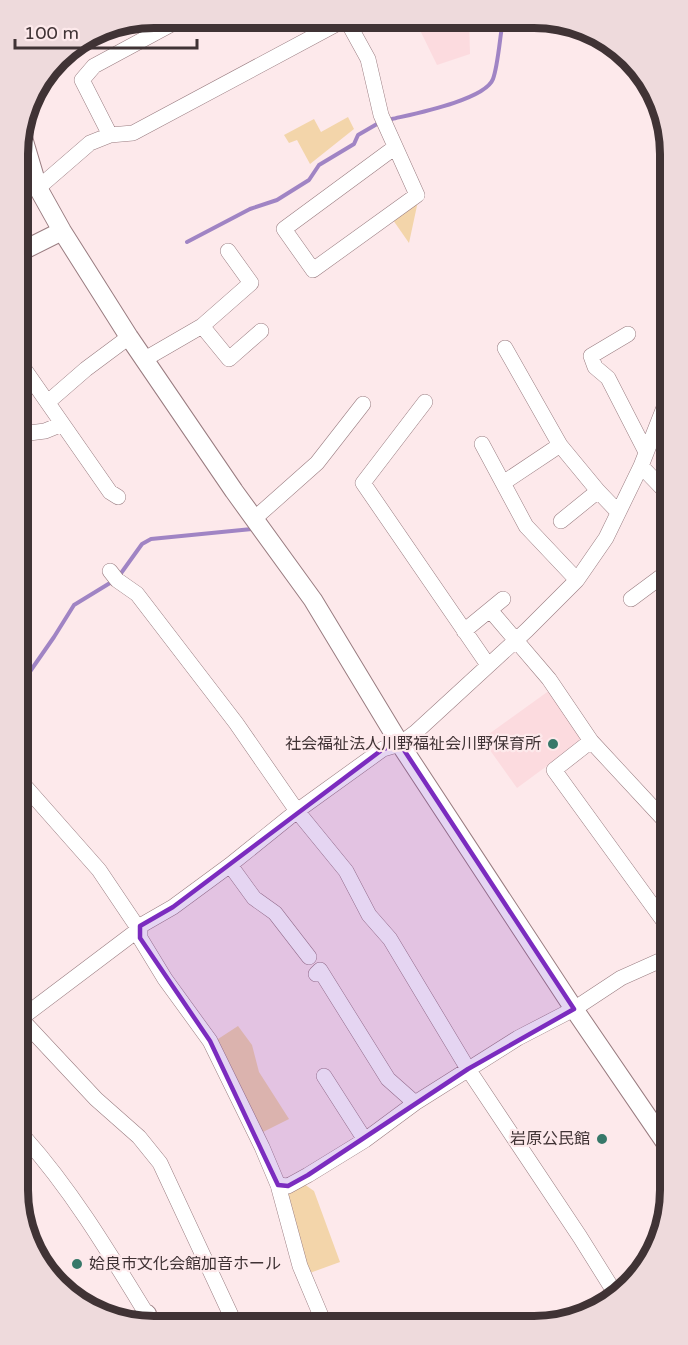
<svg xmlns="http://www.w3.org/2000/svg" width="688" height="1345" font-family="'Varela Round','Noto Sans JP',sans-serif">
  <rect width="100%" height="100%" fill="#fde9eb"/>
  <path fill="#fcdbdf" d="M415,20h54l1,34 -33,11z
    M550,690l35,48 -68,50 -35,-49z"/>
  <path fill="#f3d5aa" d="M348,117l6,12 -44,35 -13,-24 -8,3 -5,-8 30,-16 7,13z
    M418,201l-9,42 -16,-23z
    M238,1026l14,19 7,27 30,47 -28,14 -46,-92z
    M304,1184l10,7 26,71 -33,12 -20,-82z"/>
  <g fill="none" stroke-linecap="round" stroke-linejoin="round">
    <path stroke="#a084c4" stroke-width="4" d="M392,119c21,-5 93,-19 101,-40 5,-13 7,-43 10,-59
      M187,242l63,-33 27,-9 32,-20 10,-15 35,-21 4,-9 19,-11
      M119,576l23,-32 9,-5 101,-10
      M22,683l32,-46 20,-32 36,-22"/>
    <g stroke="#997c80" stroke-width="16">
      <path id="minor" d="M346,19l22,40 13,56 36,80 -104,75 -29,-41 110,-81
        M110,135l-28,-55 12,-14 89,-48
        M38,188l52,-45 20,-8 23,-2 213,-114
        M202,326l27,33 32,-28
        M628,334l-37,22 4,11 13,11 38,74
        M505,348l55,97 38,46 20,21
        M145,359l57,-33 49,-43 -23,-32
        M20,363l90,129 8,5
        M48,402l38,-33 43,-32
        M425,402l-62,81 125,182
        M21,434l24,-3 17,-7
        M482,444l44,82 51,54
        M641,466l24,25
        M503,483l57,-38
        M254,519l63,-56 46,-59
        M561,521l37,-30
        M110,571l7,9 20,14 99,129 61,88 49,60 23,44 21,24 78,130 112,168 35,56
        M631,599l35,-26
        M490,610l59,69 42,62 -37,29 114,157
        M464,631l39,-32
        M591,741l76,82
        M23,784l76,86 35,52 6,4
        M230,865l24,33 21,15 34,44
        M140,926v12l25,41 45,62 52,106 16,38 22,81 24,57
        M316,974l4,-4 68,109 27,24
        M24,1016l110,-83 6,-7 33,-19 57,-42 67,-54 86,-62 17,-5 16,-12 111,-102 50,-50 29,-42 35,-72 24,-61
        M24,1022l72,77 43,38 21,26 75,161
        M324,1076l41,64
        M25,1138c50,56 89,123 129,188
        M278,1185l10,1 20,-11 57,-35 50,-37 103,-65 56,-29 47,-31 47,-21"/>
    </g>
    <g stroke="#997c80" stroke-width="20">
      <path id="tertiary" d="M21,131l17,57 24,43 67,106 105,154 79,109 87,144 174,265 95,139
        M20,253l6,-4 36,-18
        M133,1324l14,-10"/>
    </g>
    <use href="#minor" stroke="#fff" stroke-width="15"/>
    <use href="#tertiary" stroke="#fff" stroke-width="18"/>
  </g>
  <path fill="#7b2cbf" fill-opacity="0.2" stroke="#7b2cbf" stroke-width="4.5" stroke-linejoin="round" d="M400,744l174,265 -106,60 -160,106 -20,11 -10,-1 -68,-144 -70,-103v-12l33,-19 210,-158z"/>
  <g fill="#377869" stroke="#fde9eb" stroke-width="2">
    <circle cx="553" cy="744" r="6"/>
    <circle cx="602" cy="1139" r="6"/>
    <circle cx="77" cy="1264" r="6"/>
  </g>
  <g text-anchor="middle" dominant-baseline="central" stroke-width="4.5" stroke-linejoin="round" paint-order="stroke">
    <g font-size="16" fill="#403335" stroke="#fde9eb" text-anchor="end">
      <text x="541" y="744">社会福祉法人川野福祉会川野保育所</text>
      <text x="590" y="1139">岩原公民館</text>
      <text x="89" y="1264" text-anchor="start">姶良市文化会館加音ホール</text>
    </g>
  </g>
  <path d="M0 0H688V1345H0ZM154 28H534A126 126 0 0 1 660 154V1190A126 126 0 0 1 534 1316H154A126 126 0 0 1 28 1190V154A126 126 0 0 1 154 28Z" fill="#eedadc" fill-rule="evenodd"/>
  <path fill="none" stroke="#403335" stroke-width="8" d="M154 28H534A126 126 0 0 1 660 154V1190A126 126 0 0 1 534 1316H154A126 126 0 0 1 28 1190V154A126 126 0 0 1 154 28Z"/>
  <path d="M15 39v9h182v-9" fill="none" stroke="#403335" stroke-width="3"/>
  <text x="24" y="39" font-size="18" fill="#403335" stroke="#fde9eb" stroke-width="4.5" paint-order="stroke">100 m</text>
</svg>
